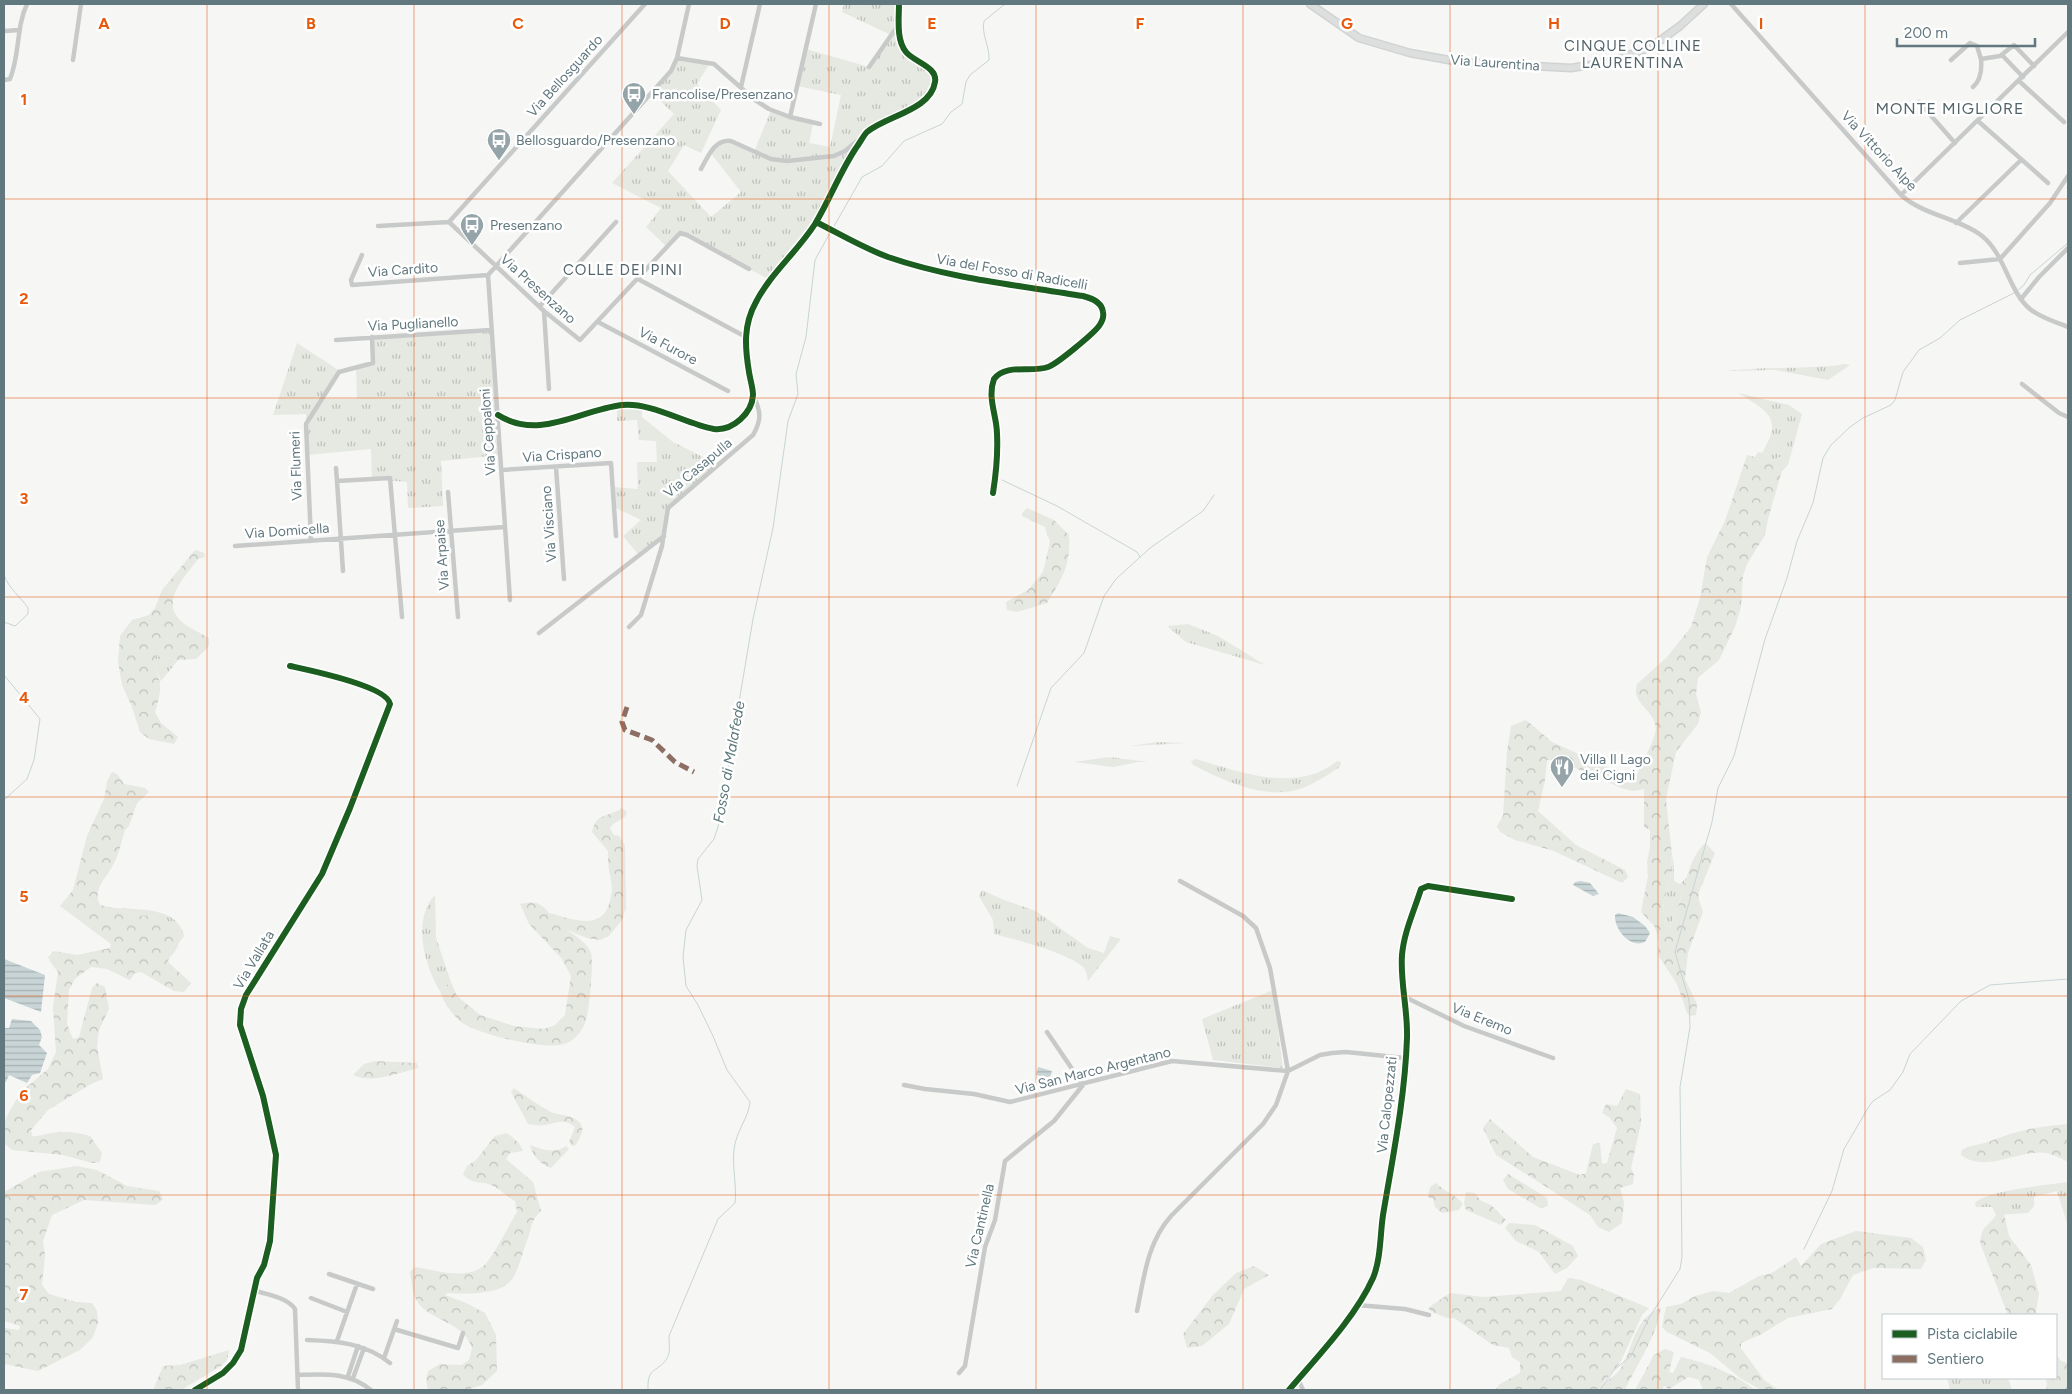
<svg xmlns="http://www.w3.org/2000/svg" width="2072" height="1394" font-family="Figtree,sans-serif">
  <defs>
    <pattern id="grass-tufts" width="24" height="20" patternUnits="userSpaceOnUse" patternTransform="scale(1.25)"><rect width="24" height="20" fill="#e6e8e2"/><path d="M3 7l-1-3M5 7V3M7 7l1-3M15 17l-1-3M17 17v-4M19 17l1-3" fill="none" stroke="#bec1bc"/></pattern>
    <pattern id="forest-crowns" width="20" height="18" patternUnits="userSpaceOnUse" patternTransform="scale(1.25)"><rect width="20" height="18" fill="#e6e8e2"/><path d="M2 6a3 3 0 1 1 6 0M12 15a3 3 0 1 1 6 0" fill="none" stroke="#bec1bc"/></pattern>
    <pattern id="water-rules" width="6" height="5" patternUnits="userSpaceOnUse" patternTransform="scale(1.25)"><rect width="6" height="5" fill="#c8d4d5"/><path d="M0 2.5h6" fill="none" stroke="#a6b1b2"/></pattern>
  </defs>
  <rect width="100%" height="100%" fill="#f6f6f5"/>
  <path fill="url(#grass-tufts)" d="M844,4h56l1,45 30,21 4,13 -12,18 -56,32 -18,26 -33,63 -46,58 -89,-47 -14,14 -21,-20 15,-19 -49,-25 62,-69 -22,-21 21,-25 4,-10 33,5 -13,21 24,26 -20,43 -17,-8 -16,26 43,46 30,-25 -31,-40c15,-17 27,-8 44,0l17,-42 42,13 -4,20 21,4 11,-52 -44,-9 9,-37 63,18 22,-32 -49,-23z
    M491,330l10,125 -60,6 2,45 -35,2 -1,-26 -35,-3 -1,-30 -64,6 -1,-41 -33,1 24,-72 43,28 -18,28h35l-1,-31 15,-3 1,-28z
    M1845,364l5,1 -22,15 -53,-10 -48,1c39,-5 79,-1 118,-7z
    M1738,393l51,12 13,9 -14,51 -9,-8 -15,7 -9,-7 3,-5 4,1c22,-36 5,-42 -24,-60z
    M617,406l25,2v9l31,25 46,23 -51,43 -4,28 -25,19 -16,-19 18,-16 -27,-13 -1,-20 25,2 -1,-27h20l-1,-21 -17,-1 -2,-20 -20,1z
    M1188,624l30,12 47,29 -79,-23 -19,-16z
    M156,656l22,4 -17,21 -8,-19z
    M1157,742h1l29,1 -56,3z
    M1109,757l39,5h-10l-25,5 -39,-5z
    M1196,759c44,13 101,35 141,2l4,1 -1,5c-14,9 -32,21 -48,24 -35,6 -69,-11 -99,-26l-2,-4z
    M1672,855l2,10v16l6,3 7,-7c-6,17 -9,35 -18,50l-4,-1 -2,-25 3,-7 5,-22z
    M982,890l22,10 32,11 52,37 16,5 6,-17 11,3 -33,42c-1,-5 -1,-10 -5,-14 -15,-14 -69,-28 -89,-33l-1,-14 -14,-24z
    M435,895l1,43 15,44 -11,9c-16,-25 -28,-72 -5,-96z
    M114,908c23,2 64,-2 70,28l-5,7 1,-10 -26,-18 -20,1z
    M1273,990l10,78 -70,-8 -11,-41z
    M2068,1182v44l-11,-35 -23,6v9l-6,7 -32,2 -4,-8h-16l-1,-4c12,-13 74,-18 93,-21z
    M1947,1378h61l4,12h-62z"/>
  <path fill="url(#forest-crowns)" d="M1747,455l8,2 9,7 15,-7 9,8 -6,6 -14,48 -3,16 -18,29 -4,12 -2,31 -6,20 -16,33 -21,18 -2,16 5,19 -3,11 -22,28 -10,47 6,56 -1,17 -5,22 -3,7 2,25 4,1c16,-26 14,-62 36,-84l10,10 -16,39v8l4,12 -15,41 -3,26 12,25 -1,11 -6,1 -3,-3 -10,-29 -19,-29 1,-14 -4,-14 -14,-15 7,-36 -1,-14 3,-15v-17l-6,-3v-38l-9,2 -11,-2 -67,-29h-10l-2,20 -7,31 38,34 49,25 3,7 -6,6 -68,-32 -39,-11 -15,-8 -3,-6 6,-10 4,-64 4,-26 15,-6 26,22 78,35h6c5,-11 19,-38 20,-48 0,-18 -26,-26 -19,-45l30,-27 24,-30 9,-29 7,-41 18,-36z
    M1027,508l27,12 15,15c2,30 -7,44 -22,68l-30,9 -10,-2 -1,-8 22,-12 15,-18 7,-30 -5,-15 -23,-11 1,-4z
    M195,550l9,3 1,4 -7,2c-13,18 -39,43 -16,63 8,7 19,11 27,16v8l-13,13 -18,1 -22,-4 -3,6c9,22 9,27 2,50l6,11 17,14 -4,7 -25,-5 -9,-7 -8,-25 -10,-22 -4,-23 2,-26 12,-16 17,-5 6,-7 7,-18z
    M112,772l5,2 7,10 21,4 4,4 -12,11 -8,23 -4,4c-4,12 -6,25 -12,35 -7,14 -21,24 -13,40l14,3 20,8 20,-1 19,10 7,8c0,6 -1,13 -5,18 -3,5 -6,5 -7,11l23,21 -7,9 -10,-1 -33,-19 -6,1 -5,7 -23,-11 -16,-2 -16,12 -6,11 -2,34 6,15 6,-2 13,-49 5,-5 8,4 4,22 -10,21 -2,16 6,33 -12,5 -43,26 -17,20 1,6c8,1 11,-2 19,-3 14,-2 26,-1 39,3l12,17 -2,9 -8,1 -29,-8 -51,-5 -8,-7v-21l9,-17 9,-14 26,-22 8,-17 -3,-45 5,-35 -7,-9 -3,-6 6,-6 23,4 33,-7 1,-4 -51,-38 13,-16 14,-54 17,-37 3,-18z
    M622,808l5,4 -2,5 -12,7 -3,5 4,6 5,1 6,9 1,63 -4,12 -13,16 -9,4 -13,-2 -20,-8c10,7 18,11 24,23 3,6 -2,60 -5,67 -3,10 -10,19 -19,23 -18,9 -90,-9 -106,-21 -9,-8 -18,-20 -21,-31l11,-9 6,14 23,19 34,11 30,3 11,-4 10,-10 6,-39 -9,-17 -33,-35 -9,-20c14,-3 20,-2 29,9 20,5 52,19 60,-9 1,-4 3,-10 3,-15 -1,-14 -5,-22 -4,-38l-16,-19c4,-20 16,-14 30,-24z
    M375,1061l42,2 1,5c-20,5 -46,16 -65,7l11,-11z
    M514,1088c12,8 24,17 37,24 9,4 28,3 31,15 2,6 -4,13 -6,18l-4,1 -3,-4 6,-15c-11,-9 -18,-4 -30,-2 -5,1 -12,0 -17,-1l-17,-32z
    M1626,1089l14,5 1,29 -10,45 3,7 -1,9 -13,4 4,14 -2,21 -13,9 -11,-5 -8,-12 -94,-60 -13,-27 7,-9 43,38 47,18 6,-2 7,-29 7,-1 2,21 5,-1 10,-35 -8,-11 -7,-4 4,-9 11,2z
    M2068,1124v38c-6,-3 -15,-8 -22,-9 -28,-4 -59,21 -85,2l1,-5c8,-5 17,-5 26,-8 30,-12 48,-15 80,-18z
    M507,1133l12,10 4,8 -13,2 -4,6 27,23 8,29c-10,10 -9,14 -13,27 -5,12 -8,28 -15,40 -11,18 -47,16 -65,15l-3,2 21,8 19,10 11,22 1,36 -15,14 -16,5h-38l-2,-11 2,-8 12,-7 22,1 7,-5 3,-12c-8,-26 -39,-26 -54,-45 -6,-8 -6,-20 -8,-31l5,-5c20,3 49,13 67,0 9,-5 28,-44 35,-55l-2,-11c-7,-4 -13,-10 -20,-14 -10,-7 -23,-1 -32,-13l4,-8 9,-6 19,-24z
    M530,1145c13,5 25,9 36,1l3,3 -18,19c-10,-3 -19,-13 -21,-23z
    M77,1166l20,4 30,16 32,5 4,8 -7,6 -72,-5 -32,15 -9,26 2,14 -3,30 7,9 27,8 16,1 5,8 1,12 -5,14 -13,13 -42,21 -34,-7v-36l15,2 1,-4 -16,-5v-129l35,-20z
    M1508,1174l39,24 1,8 -8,2 -32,-19 -5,-9z
    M1436,1183c9,9 19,11 27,21l-4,6 -17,3 -7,-6 -2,-8 -5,-2 2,-10z
    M1466,1192l9,1 6,8 10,4 15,15 -5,5 -35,-15 -2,-6z
    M2004,1214l5,22 22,29 8,29 -3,17 1,4h-29l-28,-72c3,-21 7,-14 16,-28z
    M1509,1223l26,2 38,21 5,10 -11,12 -12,6 -16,-22 -23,-11 -11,-13z
    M1856,1231l55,7 12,9 3,13 -5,9 -48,-1 -20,7 -13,24 -8,10 -44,9 -28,17 -19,8v5l23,32 15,10h-18l-21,-12 -30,-25 -43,-21 -5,-5 4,-20 15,-3 14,-8 18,-5 16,2 30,-17 13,-3 24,-16 5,9 20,-22z
    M1254,1266l15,9 -25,14 -15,35 -27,22 -15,2 -4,-14 30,-39 23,-22z
    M1568,1278l13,2 68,28 -7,7 -22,48 -20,23c6,-5 17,-11 21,-18 13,-22 13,-50 40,-60 -5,30 -24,56 -36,82h-130l5,-6 20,-11v-11l-8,-5 -3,-9 -16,-3 -39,-27h-7l-15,-6 -4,-4 22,-15 33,4 78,-6z
    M1665,1349l9,3 -5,20 4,1 8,-16c26,6 53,16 74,33h-52l-4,-10 -10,-3 -20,12 -5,-3 -2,4h-27l19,-35z
    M229,1350l-2,10 -6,6 -40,24h-28l10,-24 17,-1z
    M2056,1355l5,6 7,2v27h-22l1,-7 -2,-5h11z"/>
  <path fill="url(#water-rules)" d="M1581,881l9,2 9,11 -6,2 -20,-11 2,-3z
    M1618,913l15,4 12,9 5,7 -5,9c-15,7 -31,-13 -30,-27z
    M4,959l41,16 -4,37 -37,-14z
    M12,1019l19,2 9,9 2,7 -3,8 8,8 -7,20 -8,2 -5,8 -18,-8 -3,7h-2v-54h5z
    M1038,1067l14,4 -2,7 -14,-3z"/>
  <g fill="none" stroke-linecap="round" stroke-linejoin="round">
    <path stroke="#c8d4d5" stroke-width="1" d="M833,228l29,-51 20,-11 22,-25 38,-17 9,-12 11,-8 4,-22 4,-7 19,-15c1,-13 -8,-26 -5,-39l21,-17
      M2017,291l7,-6 6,-10 38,-32
      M1002,480l55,26 80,46 3,5
      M4,575c5,14 16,21 24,33v6l-13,12 -11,-4
      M4,675l36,44 -6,41 -7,19 -23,21
      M1017,786l34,-98 33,-35 20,-57 12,-17 34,-31 53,-37 11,-16
      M1804,1249l28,-58 12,-42 24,-41 5,-7 17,-11 13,-18 7,-18 51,-53 29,-16 78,-6
      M648,1390c-1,-23 8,-17 18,-30 5,-7 3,-16 3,-24l49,-117 17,-16c2,-18 -3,-35 -1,-53 2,-20 14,-30 16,-48l-23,-32 -14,-34 -15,-31 -12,-19 -3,-29 3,-27 16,-30 -5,-34 1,-7 16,-20 4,-12 35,-208 20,-91 15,-107 10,-27 -2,-20 10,-37 9,-77 16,-29
      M1600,1390l14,-20 17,-14 18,-38 31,-49 2,-12 -2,-170 10,-60 -1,-27 -14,-48 37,-130 6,-34 16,-32 31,-117 22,-61 10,-37 16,-38 10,-45 8,-13 19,-18 13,-9 28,-13 4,-5 8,-28 16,-22 21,-12 20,-18 54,-27"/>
    <g stroke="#d1d3d3" stroke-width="9">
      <path id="secondary" d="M1310,4l49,34 51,15 50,9 111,6 39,-6 41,-15 29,-21 24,-22"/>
    </g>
    <path stroke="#c8caca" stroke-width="4.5" d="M1731,4l170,191c22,20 60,24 81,41 23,18 27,56 48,73 11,9 26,13 38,18
      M4,31l16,-1
      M2002,55l21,22
      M677,58l37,6 41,36 14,9 21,8 30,7
      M73,60l8,-56
      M1951,60l19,-17 7,3 4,13
      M869,67l30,-43
      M4,80l6,-1c10,-24 6,-52 17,-75
      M2019,81l45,41
      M741,87l19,-83
      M1973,87c8,-7 9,-18 8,-28l19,-3 14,-11 20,21
      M1919,102l36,41
      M790,117l26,-113
      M1978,121l70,62
      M701,169c7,-12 13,-30 30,-28l40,18 16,2 47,-5 11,-5 17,-14
      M1901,195l167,-163
      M449,222l95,89 36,29 100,-107 7,2 62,34
      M816,222c24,12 47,26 72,35 64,22 129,28 195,39 8,2 19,6 20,16 1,5 -1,10 -4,14 -6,8 -42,38 -51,41 -16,6 -42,-4 -54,12 -7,19 3,37 3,55 1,20 -1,40 -4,59
      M1956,223l65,-63
      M378,226l71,-4 196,-218
      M362,255l-11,25 1,5 136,-10
      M1960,263l40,-4 50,-56 18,-27
      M638,279l108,58
      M2021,299l18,-22 29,-29
      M540,306l76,-84
      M544,311l5,78
      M598,322l130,69
      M336,340l155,-10
      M2022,384l37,29 9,4
      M498,415c41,26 82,-5 124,-10 29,-3 64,19 92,24 19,2 38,-16 39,-34 0,-7 -3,-16 -4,-23 -4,-24 -6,-47 7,-70 15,-29 41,-50 59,-78 15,-25 25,-52 41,-76 4,-5 7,-12 11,-16 19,-16 64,-22 68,-50 3,-15 -21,-20 -29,-30 -10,-12 -7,-34 -7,-48
      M556,467l8,112
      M336,468l1,13
      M502,470l109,-7 5,73
      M448,492l10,125
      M311,541l-5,-117 33,-52 34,-9 -1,-26
      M235,546l270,-19
      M343,571l-6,-90 53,-3 12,139
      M510,600l-22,-325 183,-204 6,-13 12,-54
      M629,627l12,-12 21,-69 6,-38 85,-73c9,-15 8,-24 0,-40
      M539,633l125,-97
      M1405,997l59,29 89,32
      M904,1085l21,4 49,5 36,8 162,-41 116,10 32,-16 12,-2 14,-1 59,6
      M329,1274l44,15
      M254,1290c13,5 33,7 41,19l3,81
      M311,1298l36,14
      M1357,1305l48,4 24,6
      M1137,1311c7,-33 10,-68 34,-95l92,-92 13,-19 12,-34 -18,-103 -14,-40 -13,-12 -63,-35
      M394,1329l64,19 5,-15
      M307,1340c30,1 58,3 83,23
      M337,1341l20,-57
      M384,1358l13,-37
      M959,1373l6,-7 20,-119 10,-27 10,-59 49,-40 29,-36 -36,-53
      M298,1375c28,-1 51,-3 73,15
      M348,1376l10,-30
      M353,1378l11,-30
      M1298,1379l5,11
      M195,1390l28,-17 10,-10 8,-13 16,-72 7,-13 6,-24 6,-86 -13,-59 -23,-71 1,-16 5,-14 76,-121 28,-66 40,-104c-3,-18 -82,-34 -100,-38
      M1289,1390c28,-33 66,-72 84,-112 8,-19 7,-43 10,-63 10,-59 22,-118 24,-177 1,-28 -7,-56 -5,-83 2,-23 12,-44 19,-66l7,-3 84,13"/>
    <use href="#secondary" stroke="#dddfdf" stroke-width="6"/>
    <path stroke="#8d6e63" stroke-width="5" stroke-dasharray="10 5" stroke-linecap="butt" d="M627,707l-5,15 3,8 27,10 23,22 19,10"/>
    <g stroke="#fff" stroke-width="9">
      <path id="cycleway" d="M816,222c24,12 47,26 72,35 64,22 129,28 195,39 8,2 19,6 20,16 1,5 -1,10 -4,14 -6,8 -42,38 -51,41 -16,6 -42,-4 -54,12 -7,19 3,37 3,55 1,20 -1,40 -4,59
        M498,415c41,26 82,-5 124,-10 29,-3 64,19 92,24 19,2 38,-16 39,-34 0,-7 -3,-16 -4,-23 -4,-24 -6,-47 7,-70 15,-29 41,-50 59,-78 15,-25 25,-52 41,-76 4,-5 7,-12 11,-16 19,-16 64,-22 68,-50 3,-15 -21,-20 -29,-30 -10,-12 -7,-34 -7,-48
        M195,1390l28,-17 10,-10 8,-13 16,-72 7,-13 6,-24 6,-86 -13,-59 -23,-71 1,-16 5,-14 76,-121 28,-66 40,-104c-3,-18 -82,-34 -100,-38
        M1289,1390c28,-33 66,-72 84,-112 8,-19 7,-43 10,-63 10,-59 22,-118 24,-177 1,-28 -7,-56 -5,-83 2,-23 12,-44 19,-66l7,-3 84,13"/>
    </g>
    <use href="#cycleway" stroke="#1b5e20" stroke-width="6"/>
  </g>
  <path fill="none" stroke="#e8590c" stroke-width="1" stroke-opacity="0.55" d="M207,4v1386M414,4v1386M622,4v1386M829,4v1386M1036,4v1386M1243,4v1386M1450,4v1386M1658,4v1386M1865,4v1386M4,199h2064M4,398h2064M4,597h2064M4,797h2064M4,996h2064M4,1195h2064"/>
  <defs>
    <g id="bus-pin" transform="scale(1.25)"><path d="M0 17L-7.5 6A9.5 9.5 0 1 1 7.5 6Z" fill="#95a4a8" stroke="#fff"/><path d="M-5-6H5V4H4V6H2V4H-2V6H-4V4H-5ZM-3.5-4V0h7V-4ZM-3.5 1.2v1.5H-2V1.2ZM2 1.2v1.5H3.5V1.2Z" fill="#fff"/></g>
    <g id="restaurant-pin" transform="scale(1.25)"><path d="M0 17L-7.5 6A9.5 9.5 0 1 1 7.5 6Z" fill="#95a4a8" stroke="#fff"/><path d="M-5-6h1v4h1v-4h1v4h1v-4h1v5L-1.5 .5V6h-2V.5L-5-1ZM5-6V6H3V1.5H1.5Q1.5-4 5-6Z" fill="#fff"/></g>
  </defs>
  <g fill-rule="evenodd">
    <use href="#bus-pin" x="634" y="94"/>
    <use href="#bus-pin" x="499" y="140"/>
    <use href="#bus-pin" x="472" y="225"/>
    <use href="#restaurant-pin" x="1562" y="767"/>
  </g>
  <g text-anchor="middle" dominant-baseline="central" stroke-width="5" stroke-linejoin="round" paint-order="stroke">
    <g font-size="14" fill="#61787f" stroke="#fff">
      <text transform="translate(1495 63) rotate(4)">Via Laurentina</text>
      <text transform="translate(565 76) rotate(-48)">Via Bellosguardo</text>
      <text transform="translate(1879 151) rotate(47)">Via Vittorio Alpe</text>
      <text transform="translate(403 270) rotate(-4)">Via Cardito</text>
      <text transform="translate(1012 272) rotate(10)">Via del Fosso di Radicelli</text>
      <text transform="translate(538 289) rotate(42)">Via Presenzano</text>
      <text transform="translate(413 324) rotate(-3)">Via Puglianello</text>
      <text transform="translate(668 346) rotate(28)">Via Furore</text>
      <text transform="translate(488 432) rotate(-94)">Via Ceppaloni</text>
      <text transform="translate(562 455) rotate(-4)">Via Crispano</text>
      <text transform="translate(296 466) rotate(-92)">Via Flumeri</text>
      <text transform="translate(698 468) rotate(-40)">Via Casapulla</text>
      <text transform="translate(549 524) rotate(-94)">Via Visciano</text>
      <text transform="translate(287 531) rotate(-4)">Via Domicella</text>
      <text transform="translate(442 555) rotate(-94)">Via Arpaise</text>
      <text transform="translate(254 960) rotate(-59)">Via Vallata</text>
      <text transform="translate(1482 1019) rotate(22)">Via Eremo</text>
      <text transform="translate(1093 1071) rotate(-14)">Via San Marco Argentano</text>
      <text transform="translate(1387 1105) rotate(-84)">Via Calopezzati</text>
      <text transform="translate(980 1226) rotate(-77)">Via Cantinella</text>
    </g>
    <g font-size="14" fill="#61787f" stroke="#fff" text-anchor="start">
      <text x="652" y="94">Francolise/Presenzano</text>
      <text x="516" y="140">Bellosguardo/Presenzano</text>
      <text x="490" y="225">Presenzano</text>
      <text x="1580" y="759">Villa Il Lago<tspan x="1580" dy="16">dei Cigni</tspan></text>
    </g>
    <g font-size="15" letter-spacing="1" fill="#53656a" stroke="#fff">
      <text x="1633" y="46">CINQUE COLLINE<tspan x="1633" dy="17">LAURENTINA</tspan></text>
      <text x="623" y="270">COLLE DEI PINI</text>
    </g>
    <g font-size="15" font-style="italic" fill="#5c787b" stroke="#fff">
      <text transform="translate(729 762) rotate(-80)">Fosso di Malafede</text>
    </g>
    <g font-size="16" letter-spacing="1" fill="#53656a" stroke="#fff">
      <text x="1950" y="108">MONTE MIGLIORE</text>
    </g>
  </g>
  <g font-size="16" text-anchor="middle" font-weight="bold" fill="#e8590c" stroke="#fff" stroke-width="5" stroke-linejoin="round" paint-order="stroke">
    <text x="104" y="29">A</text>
    <text x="311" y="29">B</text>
    <text x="518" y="29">C</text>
    <text x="725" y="29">D</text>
    <text x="932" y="29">E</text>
    <text x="1140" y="29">F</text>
    <text x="1347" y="29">G</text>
    <text x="1554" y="29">H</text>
    <text x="1761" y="29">I</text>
    <text x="24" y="105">1</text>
    <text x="24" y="304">2</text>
    <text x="24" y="504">3</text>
    <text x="24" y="703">4</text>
    <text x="24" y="902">5</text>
    <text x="24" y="1101">6</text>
    <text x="24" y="1300">7</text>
  </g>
  <rect width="2072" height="1394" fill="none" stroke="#61787f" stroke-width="10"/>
  <rect x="1882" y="1314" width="175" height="65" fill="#ffffff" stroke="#c0c9cc"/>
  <rect x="1892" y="1330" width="25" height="8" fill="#1b5e20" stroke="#c0c9cc"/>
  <text x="1927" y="1339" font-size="15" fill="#61787f">Pista ciclabile</text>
  <rect x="1892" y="1355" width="25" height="8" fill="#8d6e63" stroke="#c0c9cc"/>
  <text x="1927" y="1364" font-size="15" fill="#61787f">Sentiero</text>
  <path d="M1897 38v8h138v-8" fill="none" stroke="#61787f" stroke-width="2.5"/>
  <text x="1904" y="38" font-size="15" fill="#61787f" stroke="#ffffff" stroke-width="4" paint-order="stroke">200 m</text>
</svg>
